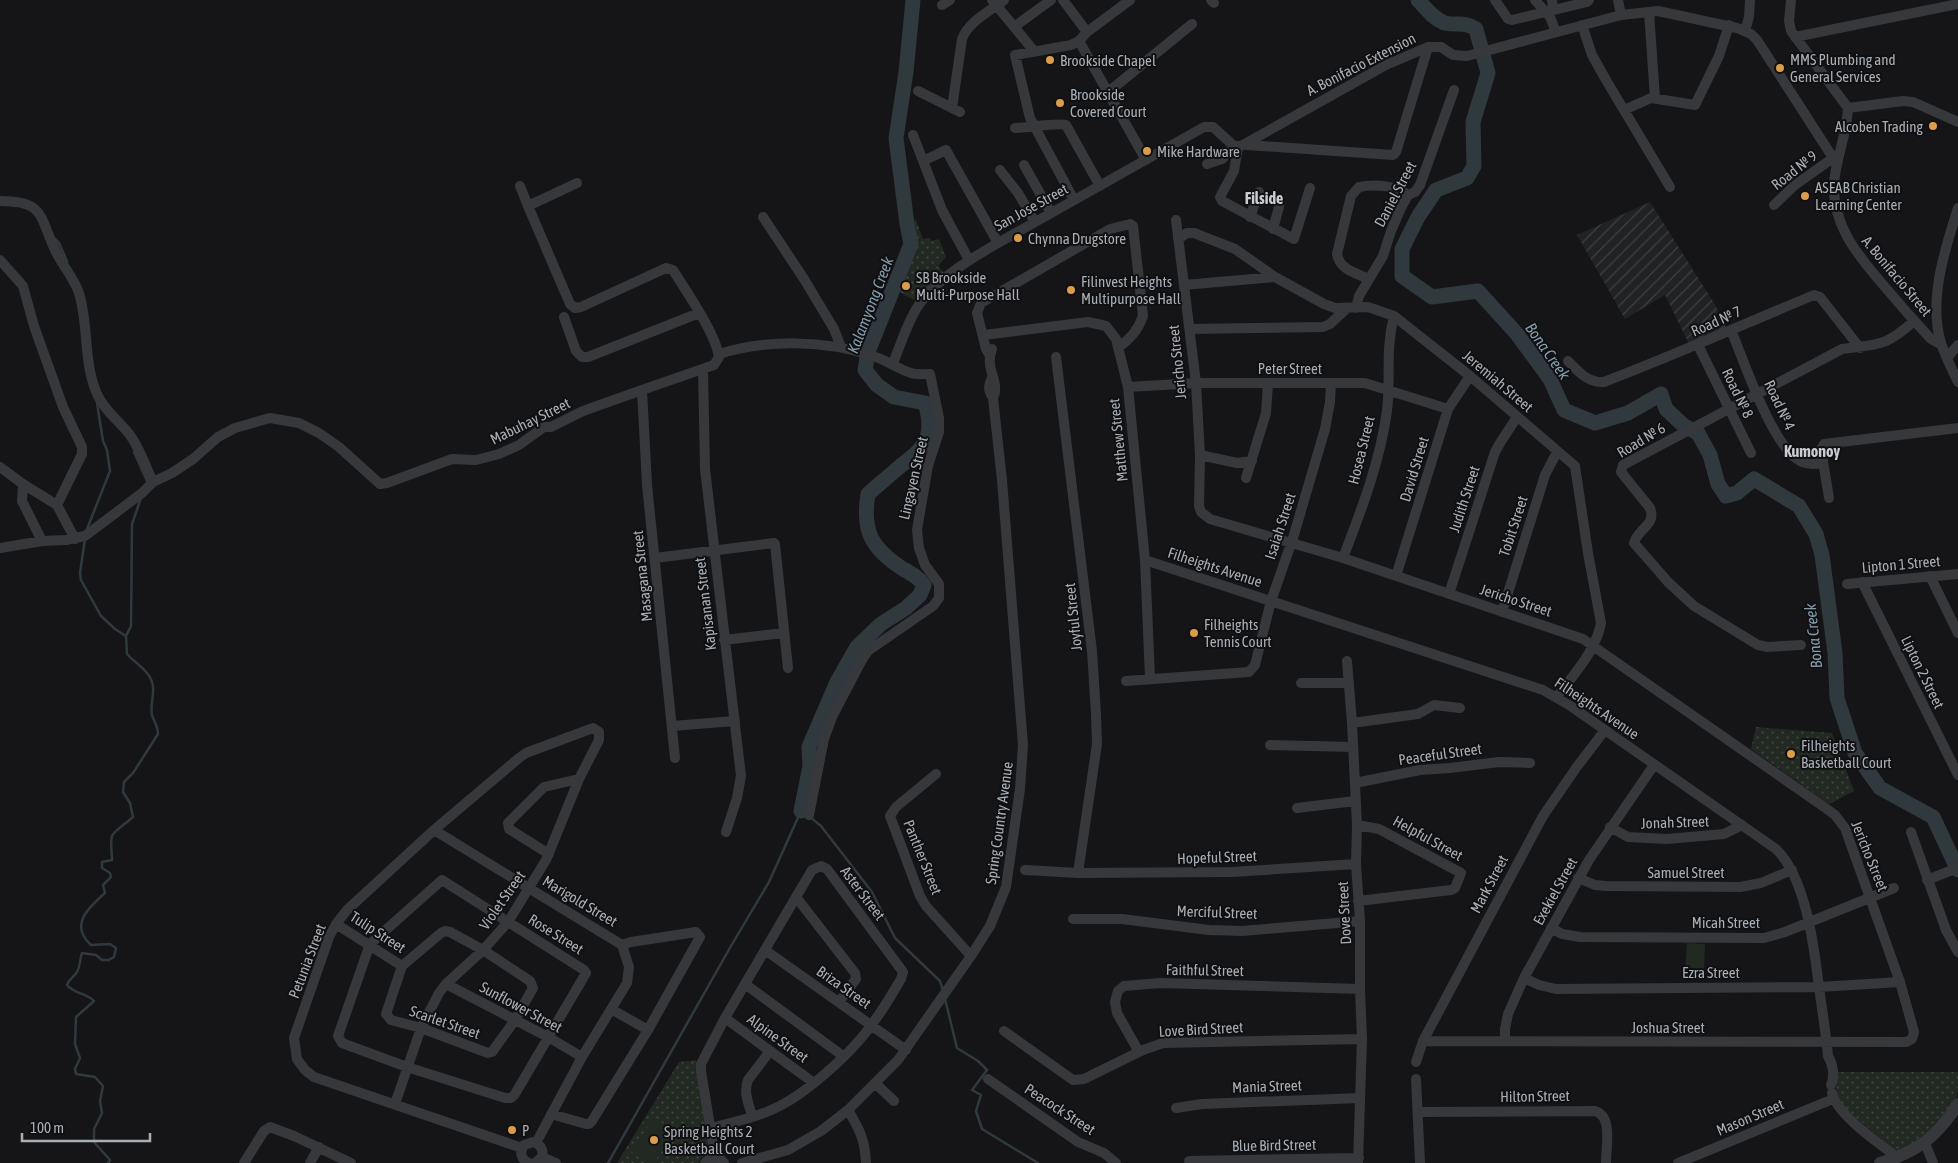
<svg xmlns="http://www.w3.org/2000/svg" width="1958" height="1163" font-family="'Asap Condensed',sans-serif">
  <defs>
    <pattern id="industrial-furrows" width="10" height="10" patternUnits="userSpaceOnUse" patternTransform="scale(1.25)"><rect width="10" height="10" fill="#212224"/><path d="M-1 1l2-2M0 10L10 0M9 11l2-2" fill="none" stroke="#3e4042"/></pattern>
    <pattern id="green-dots" width="8" height="8" patternUnits="userSpaceOnUse" patternTransform="scale(1.25)"><rect width="8" height="8" fill="#222822"/><path d="M2 2h.1M6 6h.1" fill="none" stroke="#3f4540" stroke-width="1.8" stroke-linecap="round"/></pattern>
  </defs>
  <rect width="100%" height="100%" fill="#151517"/>
  <path fill="url(#industrial-furrows)" d="M1650,202l64,101 13,25 -38,16 -24,-49 -40,24 -48,-84z"/>
  <path fill="url(#green-dots)" d="M916,220l7,19 7,-1 1,3 8,-2 7,18 -8,9 6,7 -30,27 -18,-10 16,-37 2,-12 -4,-20z
    M1756,727l76,6 22,58 -25,13 -78,-55z
    M696,1060l13,95 -7,2 -4,6h-81l62,-101z
    M1835,1072h123c0,7 0,18 -1,24 -10,25 -37,43 -59,57l-56,-47 -5,-10z"/>
  <path fill="#222822" d="M1687,943l18,1 -1,29 -19,-1z
    M653,1118l21,12 -20,33h-5l-17,-10z"/>
  <g fill="none" stroke-linecap="round" stroke-linejoin="round">
    <path stroke="#30393e" stroke-width="2.5" d="M54,238l5,5 8,18
      M134,452l13,29
      M87,529l23,-58 -3,-21 -4,-9 -6,-38
      M85,539l-5,34 1,7 20,36 14,13 11,7 1,18c9,10 25,18 26,33 1,9 -3,19 -1,28 2,7 6,11 6,19l-25,39 -9,9 -1,10 7,11 3,14c-5,5 -19,14 -21,19 -2,6 0,18 0,24l-10,2v6l8,5 1,4 -8,8 2,8c-17,15 -36,32 -14,52l19,-1 6,4 -2,9 -5,3h-7l-6,-5 -14,-2c-2,5 -2,14 -5,19 -4,6 -8,7 -10,13 7,9 20,8 27,16l-18,16 -1,27 5,14 -5,11 1,5 19,3 8,9 -3,15 2,12 -8,16v13l16,18 -2,3
      M126,636l5,-10 1,-102 9,-26
      M810,817l11,9 51,66 23,46 45,43 3,10
      M945,999l12,49 21,13 9,9 -15,20 9,5 -5,16 6,18 56,34
      M608,1163l123,-217 38,-64 32,-71 5,3"/>
    <path stroke="#30393e" stroke-width="15" d="M1418,0c7,8 17,20 27,23 12,3 19,-2 31,6l12,44 -15,49 1,44 -7,12 -31,12 -18,27 -16,32v27l30,21 46,-6 39,43 33,45 14,31 31,13 33,-10 33,-19 5,15 18,17 14,7 12,22 8,29 8,12 11,-3 17,-14 45,27 17,28 6,21 13,98 2,45 18,55 25,35 53,29 25,53
      M801,811l9,-45 -1,-19 28,-65 20,-35 24,-23 25,-16 14,-13 4,-10c-6,-8 -12,-11 -21,-16 -32,-21 -41,-38 -35,-75 10,-9 20,-17 30,-26 26,-20 38,-30 27,-65l-31,-6 -17,-12 -12,-15 3,-18 43,-108 -4,-20 -11,-86 10,-66 7,-72"/>
    <path stroke="#37383b" stroke-width="10" d="M992,0l42,51
      M1063,0l24,32
      M1211,0l3,3
      M1495,0l13,19 4,1 75,-18 2,-2
      M1535,0l15,17 6,15
      M1552,0l1,10
      M1618,0l3,15
      M1791,0l-2,21 2,10 57,77c-1,26 -12,50 -14,75 -2,43 25,74 51,104 15,18 30,35 46,52l7,4h3
      M942,5l8,-5
      M1649,12l6,86
      M1582,25l10,30 14,25 64,107
      M1014,27l37,-27
      M1745,31l4,-14 1,-17
      M1795,37l163,-33
      M1079,41l67,119
      M918,91l42,21
      M1107,93l85,-69
      M952,108l10,-69c7,-18 27,-27 42,-39
      M1848,108l55,-7 10,1 45,20
      M1624,110l27,-12 44,7 24,-49 10,-31
      M1015,128c11,0 44,-6 51,-3l34,61
      M913,135l29,75 27,50
      M1247,145l146,10 3,-3 32,-105
      M1238,147l-4,24 -14,26 2,4 72,38 16,-51
      M923,161l23,-11 52,93
      M1207,164l15,-5 12,-13
      M1024,165l27,48
      M1000,170l18,23 17,29
      M520,186l8,20
      M1074,200l-44,-82 -15,-63 56,-10 8,-4 8,-9 43,-32
      M0,201c45,0 39,15 55,49 7,15 19,28 24,43 10,33 4,69 18,101 7,16 22,27 33,41 10,14 16,32 23,47
      M1774,205l21,-20 38,-27
      M1958,208c-13,41 -30,92 -17,135 4,13 11,26 17,39
      M763,217l41,62 30,50 7,18
      M1250,217l9,-25
      M1176,220l20,163 4,72 -1,51 2,6 9,7 133,39 240,81 244,170 8,6 10,13 55,154 14,50 -2,7 -6,3 -483,-1
      M1273,229l6,-22
      M1178,239l9,-6h7l41,16 40,28 49,27 11,4 33,-1 26,9 76,60 105,90 13,87 13,70c-5,28 -28,52 -44,74
      M0,260l23,26 11,40 29,81 19,40v7l-25,51
      M1369,279c-13,-6 -29,-9 -32,-25l14,-58 8,-9c16,-3 36,-2 49,8
      M1184,285l91,-8
      M1356,308l3,-12 24,-40 8,-25 9,-21 8,-15 7,-3 5,-7 34,-95
      M564,317l12,34 6,6h6l111,-44
      M1190,329l133,-2 7,-3 17,-16
      M1731,330c13,31 41,116 69,131 7,4 15,3 23,2
      M984,335l104,-13 18,4 10,13 12,48 17,173 5,118
      M1698,345l53,108
      M992,349c-8,21 9,33 1,49
      M719,354c48,-15 106,-14 154,2 13,4 27,14 38,17 6,2 13,1 19,1l9,44v14l-11,34 -11,64 2,18 6,17 14,19v14l-6,8 -65,45 -5,7 -31,59 -8,22 -15,76
      M990,356l-4,-7 -9,-36 4,-10 129,-74 20,-5 3,2 10,90c-5,14 -12,22 -24,31
      M1056,357l36,294 4,63 1,30 -19,129
      M1947,358l11,-13
      M1568,361c11,11 20,22 36,21 71,-27 140,-58 210,-87l6,2 40,51
      M893,363c8,-19 14,-40 25,-57 17,-26 54,-48 80,-63l206,-116h9l21,19h7l145,-81 42,-18h13l12,8 14,1 154,-41 37,-4 79,17 14,6 6,6 80,124
      M703,370l2,99 36,307 -4,22 -11,34
      M1128,387l68,-4h169l83,26
      M642,390l5,95 28,273
      M1200,455l37,8 15,-2
      M0,467l23,17 34,21 18,34
      M1246,478l20,-65 2,-29
      M23,484l-1,17 20,40
      M1829,498l-8,-49 3,-5 134,-16
      M0,548l42,-7 24,-1 19,-4 57,-43 11,-11 19,-9 21,-14 25,-22 17,-9 35,-10 29,5 20,10 20,14 41,37 7,-1 65,-24 24,1 23,-6 20,-9 25,-18h7l32,-16 59,-21 72,-25 5,-8c-3,-23 -33,-66 -46,-87l-7,-2 -85,39 -6,1 -5,-4 -42,-98 49,-23
      M655,558l119,-15 1,1 13,124
      M1343,558c18,-47 37,-96 44,-147 4,-33 -2,-61 7,-95
      M1145,560l398,130 26,15 207,144c30,29 38,97 43,138 3,23 7,46 9,69 5,8 7,20 3,29
      M1396,576l52,-167 22,-33
      M1930,576l28,57
      M1862,582l96,193
      M1847,584l111,-10
      M1449,594l46,-142 5,-9 17,-26
      M1502,612l43,-137 12,-23
      M724,640l60,-7
      M1801,645l-34,2 -9,-2 -64,-39 -26,-24 -34,-39c3,-14 23,-18 16,-35l-29,-36 2,-7 219,-116c37,-5 43,-2 72,-28
      M1347,661l5,62 5,102 -1,39 4,57v68l2,50 -4,124
      M1126,681l123,-9 6,-7 16,-64 22,-63 32,-109 5,-27 1,-19
      M1301,683h48
      M1352,723l66,-9 16,-9 26,3
      M672,726l63,-5
      M1270,745l83,2
      M936,774l-40,33 -6,9 30,80 6,10 45,50
      M1355,783l65,-13 30,-2 49,-6 31,1
      M1297,808l58,-7
      M1357,825l22,4 82,44 -6,15 -4,2 -93,11
      M1610,827l18,10 39,2 57,-5 18,-9
      M434,830l188,115 7,22 -2,16 -45,74 -46,86
      M1911,832l35,98 12,22
      M549,854l-40,-25 -1,-6 36,-36 35,-8
      M1025,870l53,3 154,-1 124,-8
      M1578,878l17,7 11,1 134,1 21,-4 31,-13
      M442,880l142,90 2,3 -71,121 -4,4h-6l-98,-31 -65,-24 -4,-7 32,-92z
      M1927,880l31,-12
      M796,897l59,76 1,6 -17,23
      M1073,919h49l87,11 33,1 118,-10
      M336,924l66,42
      M1551,928l11,6 18,3 184,1 21,-6 109,-44
      M445,931l5,1 33,18 47,31 3,7 -18,32 -23,32 -4,1 -67,-25 -30,-8 -5,-6 16,-48 39,-33z
      M765,950l141,100
      M1524,978l15,7 17,4 263,-2 81,-5
      M446,984l102,53 34,20
      M745,984l98,72
      M611,1009l37,21
      M725,1018l89,65
      M1004,1031l69,49 11,-1 59,-29 20,-7 199,-4
      M1505,1041v-12l3,-15 16,-36 65,-118 65,-95
      M1139,1052l-22,-39 -2,-11 3,-11 6,-5 36,-3 200,6
      M1416,1062l7,-21 120,-225 33,-48 29,-38
      M988,1079l90,63 26,11 12,10
      M1416,1079l4,84
      M876,1084l18,17
      M1832,1093c5,22 47,50 66,65
      M395,1104l26,-76 18,-35 7,-9 37,-34 25,-28 38,-62 33,-81 20,-39v-8l-6,-4 -67,25 -7,5 -85,72 -87,80 -11,14 -7,13 -35,101 3,21 8,11 9,7 208,71
      M1176,1108l26,-4 158,-6
      M848,1110c12,20 17,30 18,53
      M1418,1112l177,-1c18,5 11,36 11,52
      M551,1114l35,10h3l3,-3 56,-91 52,-93 -4,-5 -65,10 -9,3
      M752,1116c-3,-12 -9,-23 -4,-36l22,-29
      M709,1129c20,-6 43,-10 62,-19 32,-13 81,-57 101,-86 11,-14 20,-30 29,-45l2,-7 -76,-103 -6,-3 -9,4 -16,27 -71,121 -24,46v7l14,86
      M1925,1143l8,20
      M542,1157l14,6
      M1189,1161l170,-3
      M244,1163l20,-32 6,-4 24,9 57,27
      M310,1163l9,-16
      M529,1163c-8,-3 -10,-11 -5,-18l9,-3c7,2 11,7 9,15l-7,6
      M705,1163c6,-7 14,-7 19,0
      M742,1163l46,-13 33,-19 27,-21 50,-50 73,-104 19,-30 16,-39 14,-98 3,-44 -21,-265 -9,-82c-5,-8 -5,-12 -1,-20
      M1678,1163l155,-64"/>
    <path stroke="#37383b" stroke-width="12" d="M1880,1163c37,-11 57,-26 78,-59"/>
  </g>
  <g fill="#dc9d49" stroke="#101012" stroke-width="2">
    <circle cx="1050" cy="60" r="5"/>
    <circle cx="1780" cy="68" r="5"/>
    <circle cx="1060" cy="103" r="5"/>
    <circle cx="1933" cy="126" r="5"/>
    <circle cx="1147" cy="151" r="5"/>
    <circle cx="1805" cy="196" r="5"/>
    <circle cx="1018" cy="238" r="5"/>
    <circle cx="906" cy="286" r="5"/>
    <circle cx="1071" cy="290" r="5"/>
    <circle cx="1194" cy="633" r="5"/>
    <circle cx="1791" cy="754" r="5"/>
    <circle cx="512" cy="1130" r="5"/>
    <circle cx="654" cy="1140" r="5"/>
  </g>
  <g text-anchor="middle" dominant-baseline="central" stroke-width="4" stroke-linejoin="round" paint-order="stroke">
    <g font-size="15" fill="#a9aeb5" stroke="#101012" text-anchor="start">
      <text x="1790" y="59">MMS Plumbing and<tspan x="1790" dy="17">General Services</tspan></text>
      <text x="1060" y="60">Brookside Chapel</text>
      <text x="1070" y="94">Brookside<tspan x="1070" dy="17">Covered Court</tspan></text>
      <text x="1923" y="126" text-anchor="end">Alcoben Trading</text>
      <text x="1157" y="151">Mike Hardware</text>
      <text x="1815" y="187">ASEAB Christian<tspan x="1815" dy="17">Learning Center</tspan></text>
      <text x="1028" y="238">Chynna Drugstore</text>
      <text x="916" y="277">SB Brookside<tspan x="916" dy="17">Multi-Purpose Hall</tspan></text>
      <text x="1081" y="281">Filinvest Heights<tspan x="1081" dy="17">Multipurpose Hall</tspan></text>
      <text x="1204" y="624">Filheights<tspan x="1204" dy="17">Tennis Court</tspan></text>
      <text x="1801" y="745">Filheights<tspan x="1801" dy="17">Basketball Court</tspan></text>
      <text x="522" y="1130">P</text>
      <text x="664" y="1131">Spring Heights 2<tspan x="664" dy="17">Basketball Court</tspan></text>
    </g>
    <g font-size="15" fill="#a9aeb5" stroke="#101012">
      <text transform="translate(1361 64) rotate(-27)">A. Bonifacio Extension</text>
      <text transform="translate(1794 170) rotate(-38)">Road № 9</text>
      <text transform="translate(1395 194) rotate(-62)">Daniel Street</text>
      <text transform="translate(1031 207) rotate(-29)">San Jose Street</text>
      <text transform="translate(1897 276) rotate(50)">A. Bonifacio Street</text>
      <text transform="translate(1716 321) rotate(-24)">Road № 7</text>
      <text transform="translate(1177 362) rotate(-96)">Jericho Street</text>
      <text x="1290" y="368">Peter Street</text>
      <text transform="translate(1498 381) rotate(40)">Jeremiah Street</text>
      <text transform="translate(1738 393) rotate(64)">Road № 8</text>
      <text transform="translate(1780 405) rotate(65)">Road № 4</text>
      <text transform="translate(530 421) rotate(-26)">Mabuhay Street</text>
      <text transform="translate(1118 440) rotate(-96)">Matthew Street</text>
      <text transform="translate(1641 440) rotate(-31)">Road № 6</text>
      <text transform="translate(1361 450) rotate(-76)">Hosea Street</text>
      <text transform="translate(1414 469) rotate(-73)">David Street</text>
      <text transform="translate(913 478) rotate(-77)">Lingayen Street</text>
      <text transform="translate(1464 499) rotate(-72)">Judith Street</text>
      <text transform="translate(1280 526) rotate(-72)">Isaiah Street</text>
      <text transform="translate(1513 526) rotate(-72)">Tobit Street</text>
      <text transform="translate(1901 564) rotate(-5)">Lipton 1 Street</text>
      <text transform="translate(1215 567) rotate(18)">Filheights Avenue</text>
      <text transform="translate(642 576) rotate(-96)">Masagana Street</text>
      <text transform="translate(1516 600) rotate(18)">Jericho Street</text>
      <text transform="translate(705 604) rotate(-97)">Kapisanan Street</text>
      <text transform="translate(1073 617) rotate(-96)">Joyful Street</text>
      <text transform="translate(1923 672) rotate(64)">Lipton 2 Street</text>
      <text transform="translate(1597 708) rotate(34)">Filheights Avenue</text>
      <text transform="translate(1440 754) rotate(-8)">Peaceful Street</text>
      <text transform="translate(1675 822) rotate(-2)">Jonah Street</text>
      <text transform="translate(999 823) rotate(-82)">Spring Country Avenue</text>
      <text transform="translate(1428 838) rotate(29)">Helpful Street</text>
      <text transform="translate(1870 856) rotate(68)">Jericho Street</text>
      <text transform="translate(923 857) rotate(68)">Panther Street</text>
      <text transform="translate(1217 857) rotate(-2)">Hopeful Street</text>
      <text x="1686" y="872">Samuel Street</text>
      <text transform="translate(1489 884) rotate(-62)">Mark Street</text>
      <text transform="translate(1555 891) rotate(-61)">Exekiel Street</text>
      <text transform="translate(863 893) rotate(53)">Aster Street</text>
      <text transform="translate(502 900) rotate(-55)">Violet Street</text>
      <text transform="translate(580 901) rotate(31)">Marigold Street</text>
      <text transform="translate(1217 912) rotate(2)">Merciful Street</text>
      <text transform="translate(1344 913) rotate(-93)">Dove Street</text>
      <text x="1726" y="922">Micah Street</text>
      <text transform="translate(378 932) rotate(33)">Tulip Street</text>
      <text transform="translate(556 934) rotate(32)">Rose Street</text>
      <text transform="translate(307 961) rotate(-69)">Petunia Street</text>
      <text transform="translate(1205 970) rotate(1)">Faithful Street</text>
      <text x="1711" y="972">Ezra Street</text>
      <text transform="translate(844 987) rotate(35)">Briza Street</text>
      <text transform="translate(521 1007) rotate(28)">Sunflower Street</text>
      <text transform="translate(445 1022) rotate(19)">Scarlet Street</text>
      <text x="1668" y="1027">Joshua Street</text>
      <text transform="translate(1201 1029) rotate(-3)">Love Bird Street</text>
      <text transform="translate(778 1038) rotate(36)">Alpine Street</text>
      <text transform="translate(1267 1086) rotate(-2)">Mania Street</text>
      <text transform="translate(1535 1096) rotate(-1)">Hilton Street</text>
      <text transform="translate(1060 1109) rotate(33)">Peacock Street</text>
      <text transform="translate(1750 1117) rotate(-23)">Mason Street</text>
      <text transform="translate(1274 1145) rotate(-1)">Blue Bird Street</text>
    </g>
    <g font-size="16" font-weight="bold" fill="#c9ccd2" stroke="#101012">
      <text x="1264" y="198">Filside</text>
      <text x="1812" y="451">Kumonoy</text>
    </g>
    <g font-size="16" font-style="italic" fill="#849dac" stroke="#101012">
      <text transform="translate(870 305) rotate(-69)">Kalamyong Creek</text>
      <text transform="translate(1548 351) rotate(55)">Bona Creek</text>
      <text transform="translate(1813 636) rotate(-96)">Bona Creek</text>
    </g>
  </g>
  <path d="M22 1133v8h128v-8" fill="none" stroke="#a9aeb5" stroke-width="2.5"/>
  <text x="30" y="1133" font-size="15" fill="#a9aeb5" stroke="#101012" stroke-width="4" paint-order="stroke">100 m</text>
</svg>
